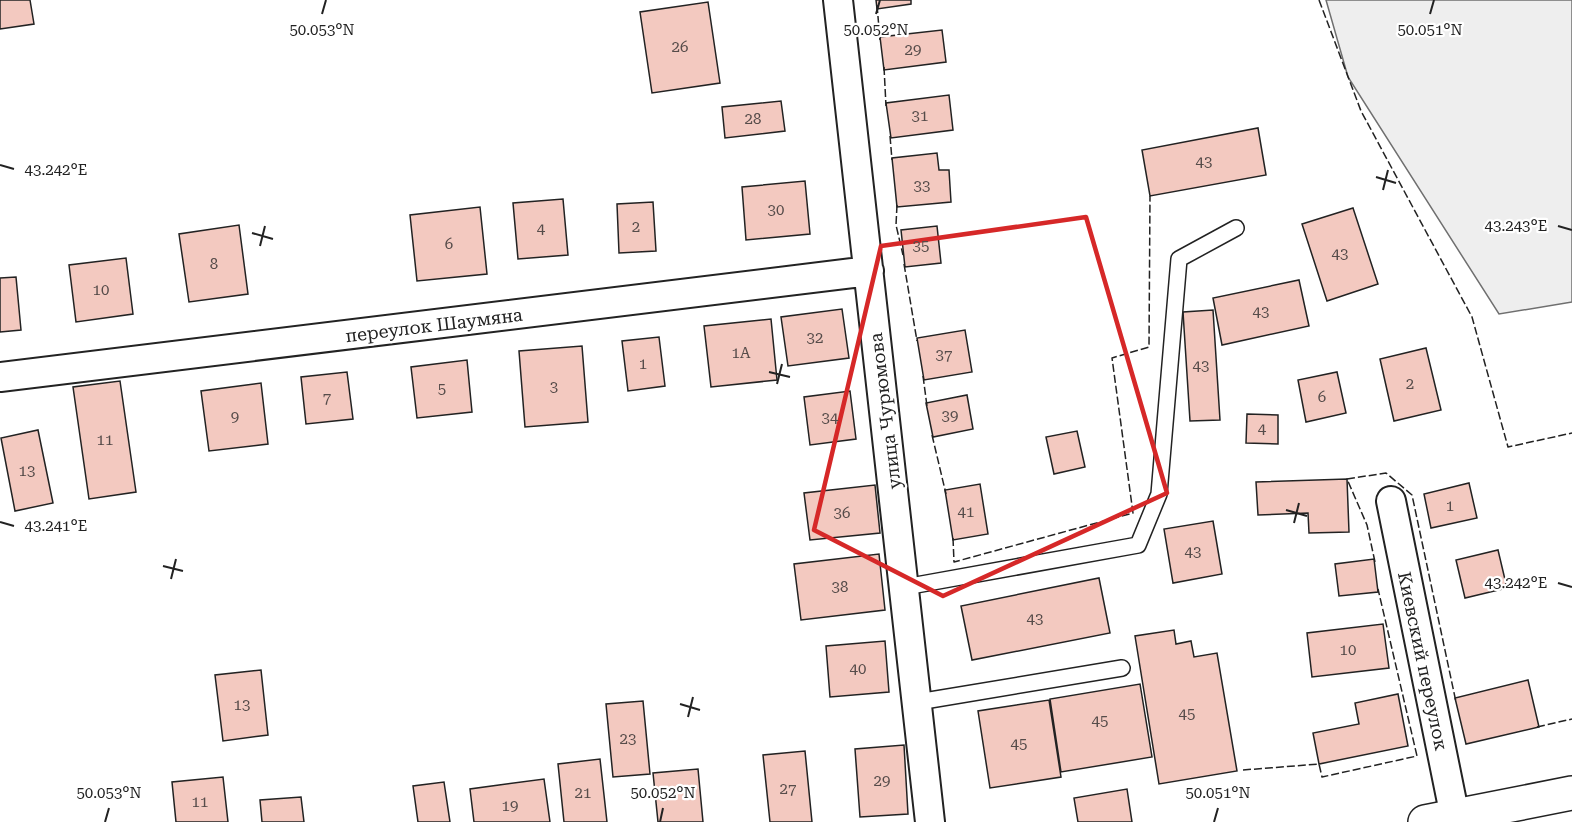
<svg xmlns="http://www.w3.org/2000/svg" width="1572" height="822" font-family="'Roboto Serif',serif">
  <rect width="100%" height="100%" fill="#fff"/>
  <path fill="#eee" stroke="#6f6f6f" stroke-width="1.5" d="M1326,0h246v302l-73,12 -151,-237z"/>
  <path fill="#f3c9c0" stroke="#222" stroke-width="1.5" d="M0,0h30l4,24 -34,5z
    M876,0h35v4l-34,5z
    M708,2l12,81 -68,10 -12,-81z
    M942,30l4,32 -62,8 -4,-33z
    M949,95l4,35 -62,8 -5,-35z
    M781,101l4,30 -60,7 -3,-31z
    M1258,128l8,47 -116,21 -8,-46z
    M937,153l2,17h10l2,32 -54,5 -5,-49z
    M805,181l5,53 -64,6 -4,-53z
    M563,199l5,56 -50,4 -5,-56z
    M653,202l3,49 -37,2 -2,-49z
    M480,207l7,67 -70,7 -7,-66z
    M1353,208l25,76 -51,17 -25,-77z
    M239,225l9,69 -59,8 -10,-68z
    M937,226l4,37 -36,4 -4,-37z
    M126,258l7,56 -57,8 -7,-57z
    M16,277l5,53 -21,2v-54z
    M1299,280l10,46 -87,19 -9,-47z
    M842,309l7,49 -61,8 -7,-49z
    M1213,310l7,110 -30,1 -7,-109z
    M771,319l6,61 -66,7 -7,-61z
    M965,330l7,42 -48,8 -7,-42z
    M659,337l6,49 -37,5 -6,-50z
    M582,346l6,76 -63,5 -6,-76z
    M1426,348l15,62 -47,11 -14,-62z
    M467,360l5,52 -55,6 -6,-51z
    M347,372l6,47 -47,5 -5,-47z
    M1337,372l9,41 -40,9 -8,-42z
    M120,381l16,111 -47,7 -16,-112z
    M261,383l7,61 -59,7 -8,-60z
    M850,391l6,48 -46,6 -6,-48z
    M967,395l6,34 -40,8 -7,-34z
    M1247,414l31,1v29l-32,-1z
    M38,430l15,73 -38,8 -14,-73z
    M1077,431l8,36 -31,7 -8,-37z
    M1347,479l2,53 -40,1 -1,-20 -50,2 -2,-33z
    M1469,483l8,35 -46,10 -7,-34z
    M980,484l8,50 -35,6 -8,-50z
    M875,485l5,48 -70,7 -6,-47z
    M1213,521l9,53 -49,9 -9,-54z
    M1498,550l9,38 -42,10 -9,-38z
    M879,554l6,56 -84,10 -7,-56z
    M1374,559l4,33 -39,4 -4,-32z
    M1099,578l11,55 -138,27 -11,-54z
    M1383,624l6,44 -77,9 -5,-44z
    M1174,630l2,14 15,-3 3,16 23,-4 20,118 -78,13 -24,-148z
    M885,641l4,51 -59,5 -4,-51z
    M261,670l7,65 -45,6 -8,-66z
    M1528,680l11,47 -73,17 -11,-46z
    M1140,684l12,73 -91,15 -11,-73z
    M1398,694l10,52 -89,18 -6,-31 46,-9 -4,-21z
    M1049,700l12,77 -71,11 -12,-77z
    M643,701l7,73 -37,3 -7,-73z
    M904,745l4,69 -48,3 -5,-68z
    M805,751l7,71h-42l-7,-67z
    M600,759l7,63h-43l-6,-58z
    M698,769l5,53h-45l-5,-49z
    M223,777l5,45h-52l-4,-40z
    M544,779l6,43h-76l-4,-33z
    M444,782l6,40h-32l-5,-36z
    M1127,789l5,33h-54l-4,-24z
    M301,797l3,25h-42l-2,-22z"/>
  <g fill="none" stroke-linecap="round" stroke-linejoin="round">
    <g stroke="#222" stroke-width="18">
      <path id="service" d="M905,587l233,-42 21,-51 20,-235 57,-31
        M918,702l204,-34"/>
    </g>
    <g stroke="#222" stroke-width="32">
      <path id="minor" d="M838,0l92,822
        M0,377l869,-106
        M1391,501l65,321"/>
    </g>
    <g stroke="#222" stroke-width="36">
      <path id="tertiary" d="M1425,822l147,-29"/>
    </g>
    <use href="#service" stroke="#fff" stroke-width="15"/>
    <use href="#minor" stroke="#fff" stroke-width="28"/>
    <use href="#tertiary" stroke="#fff" stroke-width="33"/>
    <path stroke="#222" stroke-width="1.5" stroke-dasharray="8 3" stroke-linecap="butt" d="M1319,0l42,111 111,206 36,130 64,-14
      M877,5l3,35
      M884,67l2,39
      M890,136l2,24
      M897,205l-1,20 7,30
      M904,264l13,77
      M923,376l4,30
      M932,435l14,59
      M953,538l1,24 179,-49 -21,-155 37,-11 1,-151
      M1375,562l-8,-37 -20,-46 39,-6 26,22 44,207
      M1537,727l35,-8
      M1243,770l76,-6 3,13 95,-21 -39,-167"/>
  </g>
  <path fill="none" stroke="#d62828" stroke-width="4.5" stroke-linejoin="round" d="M1086,217l81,276 -224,103 -129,-66 67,-284z"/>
  <path fill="none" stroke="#222" stroke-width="2" d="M322,14l4,-14M876,14l4,-14M1430,14l4,-14M0,165l14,4M1376,177l20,6M1383,190l5,-20M1558,226l14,4M252,233l21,6M260,246l5,-20M769,372l21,5M777,384l5,-20M1286,510l21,6M0,522l14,4M1294,523l5,-20M163,566l20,5M171,579l5,-20M1558,583l14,4M680,704l20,6M688,717l5,-20M105,822l4,-14M660,822l3,-14M1214,822l4,-14"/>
  <g text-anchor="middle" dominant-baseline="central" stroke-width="4.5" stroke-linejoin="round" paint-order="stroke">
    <g font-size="15" fill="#564c4a">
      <text x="680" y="47">26</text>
      <text x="913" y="50">29</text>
      <text x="920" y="116">31</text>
      <text x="753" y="119">28</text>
      <text x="1204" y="162">43</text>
      <text x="922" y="186">33</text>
      <text x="776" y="210">30</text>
      <text x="636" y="227">2</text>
      <text x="541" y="229">4</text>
      <text x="449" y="244">6</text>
      <text x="921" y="246">35</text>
      <text x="1340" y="254">43</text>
      <text x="214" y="264">8</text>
      <text x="101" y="290">10</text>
      <text x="1261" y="312">43</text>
      <text x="815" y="338">32</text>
      <text x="741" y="353">1А</text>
      <text x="944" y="355">37</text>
      <text x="643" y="364">1</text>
      <text x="1201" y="366">43</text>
      <text x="1410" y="384">2</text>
      <text x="554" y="387">3</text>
      <text x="442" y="389">5</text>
      <text x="1322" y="397">6</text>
      <text x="327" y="398">7</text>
      <text x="950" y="416">39</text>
      <text x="235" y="417">9</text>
      <text x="830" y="418">34</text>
      <text x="1262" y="429">4</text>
      <text x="105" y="440">11</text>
      <text x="27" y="471">13</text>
      <text x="1450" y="506">1</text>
      <text x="966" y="512">41</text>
      <text x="842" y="513">36</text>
      <text x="1193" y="552">43</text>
      <text x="840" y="587">38</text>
      <text x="1035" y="619">43</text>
      <text x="1348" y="650">10</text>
      <text x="858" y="669">40</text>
      <text x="242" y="705">13</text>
      <text x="1187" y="714">45</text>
      <text x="1100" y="721">45</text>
      <text x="628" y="739">23</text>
      <text x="1019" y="744">45</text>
      <text x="882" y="781">29</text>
      <text x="788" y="789">27</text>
      <text x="583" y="793">21</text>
      <text x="200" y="802">11</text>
      <text x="510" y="806">19</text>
    </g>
    <g font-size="18" fill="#222" stroke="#fff">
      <text transform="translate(434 325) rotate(-7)">переулок Шаумяна</text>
      <text transform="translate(885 411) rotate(-97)">улица Чурюмова</text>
      <text transform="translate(1423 661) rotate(78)">Киевский переулок</text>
    </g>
  </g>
  <g font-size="15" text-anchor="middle" fill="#222" stroke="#fff" stroke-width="4.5" stroke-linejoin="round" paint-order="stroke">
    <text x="322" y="35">50.053°N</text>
    <text x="876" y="35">50.052°N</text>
    <text x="1430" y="35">50.051°N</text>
    <text x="56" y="175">43.242°E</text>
    <text x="1516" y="231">43.243°E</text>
    <text x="56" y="531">43.241°E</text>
    <text x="1516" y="588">43.242°E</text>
    <text x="109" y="798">50.053°N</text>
    <text x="663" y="798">50.052°N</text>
    <text x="1218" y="798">50.051°N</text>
  </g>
</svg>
